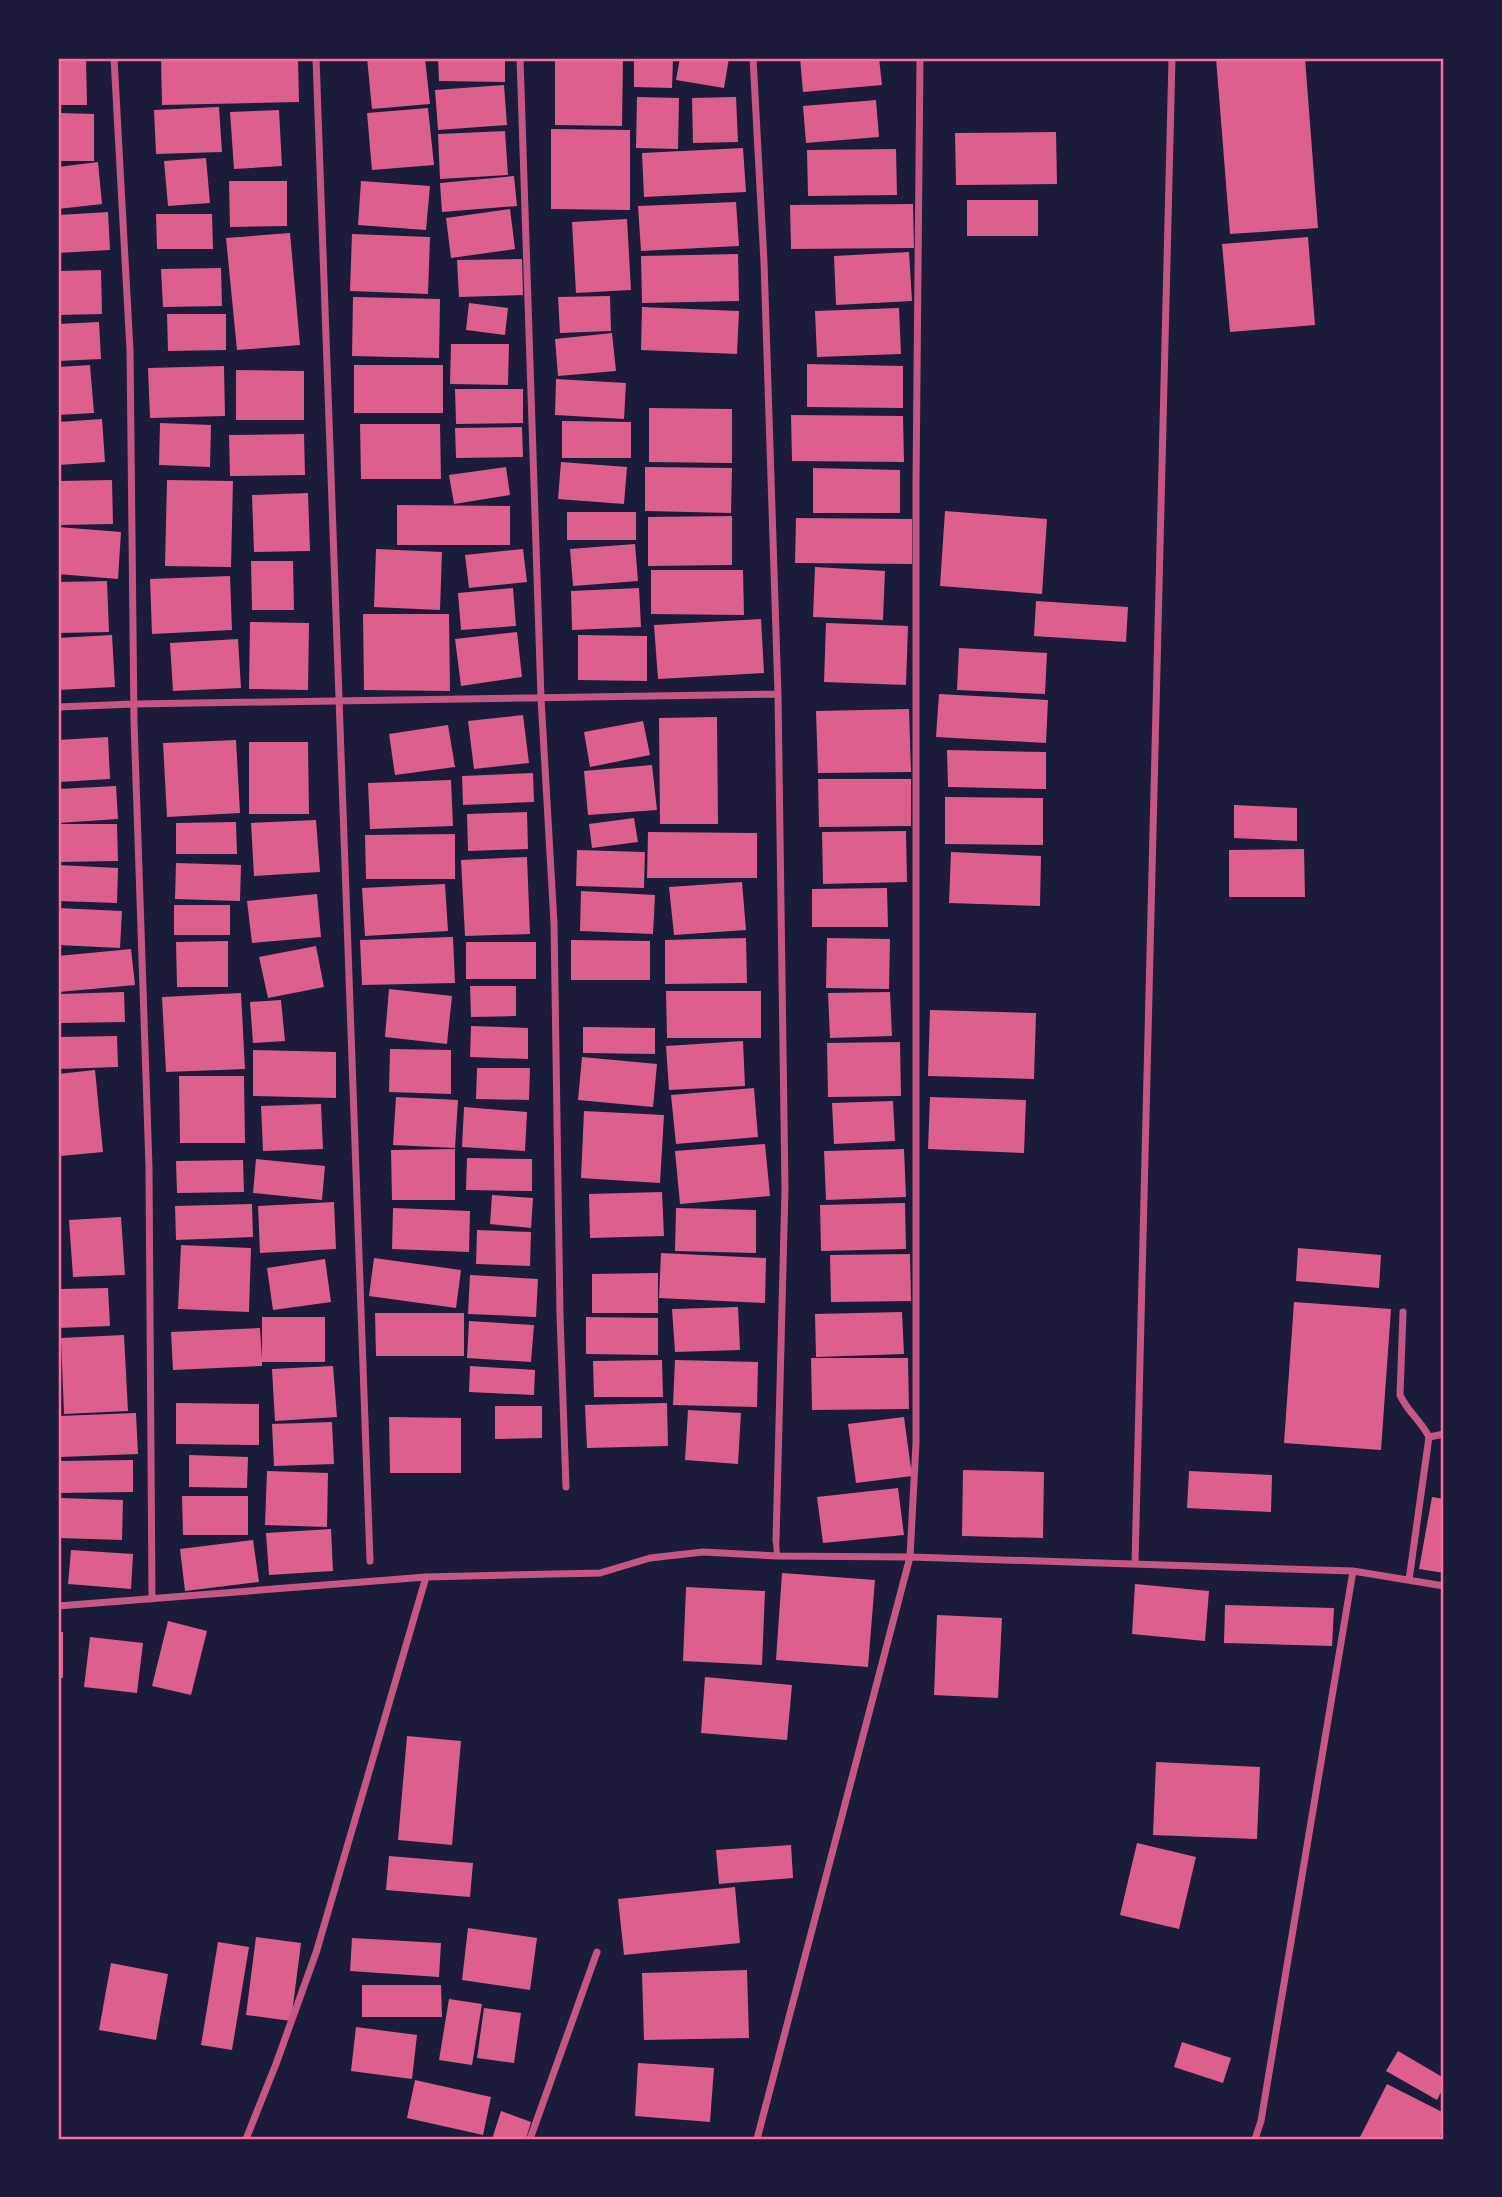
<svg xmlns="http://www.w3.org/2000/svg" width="1502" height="2197" font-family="'PT Serif',serif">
  <rect width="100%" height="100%" fill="#1b1b3a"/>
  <path fill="#dd5f8e" d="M58,58h28l1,47h-29z
    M161,58h137l1,44 -137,3z
    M367,58h58l5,46 -58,5z
    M438,58h67v24l-66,-1z
    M555,58h68l-1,68 -67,-1z
    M634,58h39l-1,30 -38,-1z
    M680,58h49l-5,30 -48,-8z
    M800,58h79l3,27 -79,7z
    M1216,58h89l13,170 -88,6z
    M504,85l3,40 -69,5 -3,-40z
    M637,97l42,1 -1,51 -42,-1z
    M736,97l2,45 -45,1 -1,-45z
    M876,100l3,37 -73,6 -3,-37z
    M219,107l3,45 -66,2 -2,-44z
    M428,108l6,57 -62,5 -5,-57z
    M279,110l3,56 -48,3 -4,-57z
    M58,113l36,1v47h-36z
    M551,129l79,1v80l-79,-1z
    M505,131l3,44 -68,4 -2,-45z
    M1056,132l1,52 -101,1 -1,-52z
    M743,148l3,44 -102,5 -2,-44z
    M896,149l1,46 -89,1 -1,-46z
    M206,158l4,45 -42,3 -4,-45z
    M98,162l4,42 -44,5v-42z
    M514,176l3,30 -75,6 -2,-29z
    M229,181h58v45l-57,1z
    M361,181l69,5 -4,44 -68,-5z
    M967,200h71v36h-71z
    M736,202l3,44 -98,5 -3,-45z
    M913,204l1,44 -123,1 -1,-44z
    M510,209l5,40 -64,9 -5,-40z
    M108,212l2,38 -52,3v-38z
    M156,214h56l1,35h-56z
    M627,219l4,71 -55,3 -4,-71z
    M290,233l10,112 -63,5 -11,-112z
    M352,234l78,3 -2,57 -78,-3z
    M1308,237l7,88 -85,7 -8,-88z
    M909,252l3,49 -76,4 -2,-49z
    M738,254l1,47 -97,2 -1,-47z
    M522,259l1,36 -64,2 -2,-37z
    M221,268l1,38 -59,1 -2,-38z
    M101,270l1,44 -44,1v-44z
    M610,296l1,35 -51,2 -2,-36z
    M353,297l87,2 -1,59 -87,-2z
    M469,303l39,5 -3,27 -39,-5z
    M642,307l97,4 -2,43 -96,-4z
    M899,308l2,46 -84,3 -2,-46z
    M167,314h59v36l-58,1z
    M99,322l2,37 -43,2v-37z
    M612,333l4,38 -58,5 -3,-37z
    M451,344h58l-1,41 -58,-1z
    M807,364l96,2v42l-96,-1z
    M90,365l4,48 -36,2v-48z
    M354,365h89v48h-89z
    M224,366l1,50 -75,2 -2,-50z
    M236,370l68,1v49h-68z
    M556,379l70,4 -2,36 -69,-4z
    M455,389h68v34l-67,1z
    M649,408l83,1v54l-83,-1z
    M791,415l112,1 1,46 -112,-1z
    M102,419l3,43 -47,3v-43z
    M562,421l69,1v36h-69z
    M160,423l51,2 -1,42 -51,-2z
    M360,424h80l1,55h-80z
    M522,427l1,30 -67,1 -1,-30z
    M304,434l1,41 -75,1 -1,-41z
    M561,462l66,5 -3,37 -66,-5z
    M506,467l4,28 -56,9 -5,-29z
    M645,467l87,1 -1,45 -86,-2z
    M813,468l87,2v43h-87z
    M112,480l1,44 -55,1v-44z
    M167,480l66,1 -2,86 -66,-1z
    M308,493l2,58 -56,1 -2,-57z
    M397,505l113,1v39h-113z
    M945,511l102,8 -5,75 -102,-8z
    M567,512h69v28h-69z
    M732,516v49l-84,1v-49z
    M796,518l116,1v45l-117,-1z
    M58,527l63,5 -3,47 -60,-5z
    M635,544l3,37 -65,5 -3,-37z
    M376,549l66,3 -2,58 -66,-3z
    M523,549l4,33 -58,6 -4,-33z
    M251,561h42l1,49h-42z
    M815,567l70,4 -2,49 -70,-3z
    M651,570h92l1,45 -93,-1z
    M230,576l2,54 -80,4 -2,-55z
    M107,581l2,51 -51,1v-51z
    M513,588l3,38 -55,4 -3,-37z
    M639,588l2,39 -69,3 -1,-39z
    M1036,601l92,6 -2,35 -92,-6z
    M363,614h86l1,77 -86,-1z
    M761,619l3,54 -106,6 -4,-54z
    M250,622l59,1 -1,67 -59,-1z
    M826,623l82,3 -2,59 -82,-3z
    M517,632l5,45 -61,9 -6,-47z
    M112,635l3,52 -57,3v-52z
    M578,635l69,1v45l-69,-1z
    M238,639l3,49 -68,3 -3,-48z
    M959,648l88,5 -2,41 -88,-4z
    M939,694l109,6 -2,43 -110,-6z
    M909,709l2,63 -93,1 -2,-62z
    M523,715l6,48 -55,6 -6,-48z
    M717,717l1,107h-58l-1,-106z
    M643,721l7,34 -60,12 -6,-35z
    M448,725l7,42 -60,8 -6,-41z
    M108,737l2,42 -51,3 -1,-42z
    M236,740l4,73 -73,4 -4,-74z
    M249,742h59l1,72h-60z
    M947,750l99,2v37l-98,-2z
    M652,765l5,45 -69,5 -4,-44z
    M533,773l1,29 -71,3 -1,-29z
    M818,779h93v47l-92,1z
    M451,780l2,46 -83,3 -2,-46z
    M116,786l2,33 -60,4v-34z
    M945,797l98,1v47l-98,-1z
    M1234,805l63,3v33l-63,-3z
    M527,812l1,37 -60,2 -1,-37z
    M634,818l4,24 -46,6 -3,-24z
    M316,820l4,52 -66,4 -3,-53z
    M236,822l1,32h-61v-31z
    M58,824h59l1,37 -60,1z
    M906,831l1,51 -84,2 -1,-52z
    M648,832l109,1v45h-110z
    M455,834v45h-89l-1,-44z
    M1304,849l1,48h-76v-47z
    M577,850l68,2 -1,36 -68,-2z
    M951,852l90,4 -1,50 -91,-3z
    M527,857l3,77 -65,2 -4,-76z
    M176,863l65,2 -1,36 -65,-2z
    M58,865l60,3 -1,35 -59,-2z
    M742,882l4,48 -72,5 -5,-48z
    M445,884l3,47 -83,5 -3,-48z
    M887,888l1,39h-76v-38z
    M581,891l74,4 -2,39 -73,-3z
    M317,894l4,43 -69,6 -5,-42z
    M174,905h56v30h-56z
    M58,908l64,3 -2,37 -62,-3z
    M453,937l2,46 -93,2 -2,-45z
    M746,938l1,45 -82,1v-44z
    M827,938l63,1 -1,50 -63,-1z
    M571,940l79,1v39h-79z
    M228,941v46h-51l-1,-45z
    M466,942h70v37h-70z
    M316,946l8,41 -56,11 -9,-41z
    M131,949l4,36 -76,7 -1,-36z
    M470,986h46v30l-45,1z
    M389,989l63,7 -5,48 -62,-7z
    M666,991h95v47h-94z
    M124,992l1,30 -64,1 -1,-29z
    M890,992l2,44 -62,2 -2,-45z
    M241,993l4,76 -79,3 -4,-75z
    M281,1000l4,41 -32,2 -3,-41z
    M930,1010l106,3 -2,66 -106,-3z
    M471,1026l57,2v31l-58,-2z
    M583,1027l72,1v26l-72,-1z
    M117,1036l1,31 -60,2v-32z
    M743,1041l2,45 -76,4 -3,-44z
    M900,1042l1,54 -73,1 -1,-54z
    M390,1049l61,1v44l-62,-2z
    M253,1050l83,2v46l-83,-2z
    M582,1057l75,7 -4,43 -75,-7z
    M477,1068h53l-1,32 -53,-1z
    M95,1070l8,82 -42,4 -3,-29v-53z
    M179,1076h65l1,67h-65z
    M754,1088l4,49 -82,7 -5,-49z
    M396,1097l62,3 -3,48 -62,-3z
    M930,1097l96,3 -2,53 -96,-4z
    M893,1101l2,40 -61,3 -2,-41z
    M321,1104l2,45 -60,2 -2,-45z
    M464,1107l63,5 -2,39 -63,-4z
    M584,1111l80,4 -4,68 -79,-5z
    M765,1144l5,52 -90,8 -5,-53z
    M455,1149v51h-63l-1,-50z
    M904,1149l2,48 -80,3 -2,-49z
    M467,1158l65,1v32l-66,-1z
    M256,1159l69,7 -3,34 -69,-7z
    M243,1160l1,32 -67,1 -1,-32z
    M662,1192l2,44 -74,2 -1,-44z
    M492,1195l41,3 -2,30 -41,-4z
    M334,1202l2,47 -76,4 -2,-47z
    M905,1203l1,46 -85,2 -1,-46z
    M252,1204l1,33 -77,3 -1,-34z
    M393,1208l77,3 -1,41 -77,-3z
    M676,1208l80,2v43l-81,-2z
    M121,1217l4,58 -52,2 -4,-57z
    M477,1230l54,2 -1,34 -54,-2z
    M181,1245l70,3 -2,64 -71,-3z
    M1298,1248l83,7 -2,33 -83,-7z
    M661,1253l105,5 -1,45 -106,-5z
    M910,1254l1,47 -80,1 -1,-47z
    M374,1258l87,12 -5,38 -87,-12z
    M325,1259l6,43 -58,8 -6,-42z
    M658,1273v40h-66v-39z
    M470,1275l68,4 -2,38 -68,-3z
    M108,1288l2,38 -52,2v-39z
    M1294,1302l97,7 -10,141 -97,-7z
    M738,1307l2,43 -65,2 -3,-43z
    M902,1312l2,42 -88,3 -1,-43z
    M375,1313h89v43h-88z
    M262,1317h63v45h-63v4l-89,4 -2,-38 89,-4 2,31z
    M586,1317l72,1v37l-72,-1z
    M469,1321l65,4 -3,37 -64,-4z
    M124,1335l4,76 -64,3 -3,-76z
    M811,1358h97l1,51 -97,1z
    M662,1360l1,37h-69l-1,-36z
    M675,1360l83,2 -1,45 -84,-2z
    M333,1366l4,51 -62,4 -3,-52z
    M470,1366l65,4 -1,25 -65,-3z
    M176,1403l83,1v41l-83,-1z
    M667,1403l1,43 -81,2 -2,-43z
    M495,1406h47v32l-47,1z
    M688,1410l53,3 -3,51 -53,-4z
    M136,1413l2,41 -77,3 -2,-41z
    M389,1417l72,1v55h-71z
    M904,1417l8,59 -56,7 -8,-59z
    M332,1422l2,42 -60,2 -2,-42z
    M189,1455l59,2 -1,31 -58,-1z
    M133,1460v32l-73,1v-32z
    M963,1470l81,2 -1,66 -81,-2z
    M267,1471l61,2 -1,54 -62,-2z
    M1189,1471l83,4 -1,37 -84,-4z
    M898,1488l6,47 -81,8 -6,-46z
    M182,1496h66v39h-65z
    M1432,1497l12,2v74l-25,-4z
    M60,1498l63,2 -1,40 -63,-2z
    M331,1529l2,42 -64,4 -3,-42z
    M253,1540l6,42 -74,9 -5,-42z
    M71,1550l62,4 -2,35 -63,-5z
    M782,1573l93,7 -7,87 -92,-7z
    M1135,1584l74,7 -4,50 -73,-7z
    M686,1587l79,4 -3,74 -79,-4z
    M1225,1605l109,3 -2,38 -108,-3z
    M937,1615l65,3 -4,80 -64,-3z
    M168,1621l39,10 -16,64 -39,-9z
    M58,1632h5v46h-5z
    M90,1637l53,6 -6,50 -53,-6z
    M705,1677l87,8 -5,55 -86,-7z
    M407,1736l54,5 -9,104 -54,-5z
    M1156,1762l104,5 -3,72 -104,-4z
    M1137,1843l59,14 -17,72 -59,-14z
    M791,1845l2,33 -74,6 -3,-34z
    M389,1856l84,7 -3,34 -84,-7z
    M735,1887l5,56 -116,12 -6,-56z
    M468,1928l69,10 -7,52 -68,-10z
    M256,1937l45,6 -10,78 -45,-6z
    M352,1938l89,5 -2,34 -89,-6z
    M218,1942l31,5 -17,103 -31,-5z
    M111,1963l57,11 -12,66 -57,-10z
    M747,1970l2,68 -105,2 -2,-67z
    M362,1985h79l1,32h-80z
    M449,1999l33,5 -10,61 -33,-5z
    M484,2008l37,5 -7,50 -37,-5z
    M356,2027l61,8 -5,44 -61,-8z
    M1182,2042l49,16 -8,25 -49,-16z
    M1398,2051l46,27v8l-7,14 -51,-29z
    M638,2063l76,5 -4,54 -75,-6z
    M415,2080l76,17 -8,38 -76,-17z
    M1387,2084l57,29v15l-5,11h-80z
    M501,2111l30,11 -5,17h-34z"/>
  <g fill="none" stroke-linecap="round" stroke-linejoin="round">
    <path stroke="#c65784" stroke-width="6" d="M776,1541l1,15"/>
    <path stroke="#c65784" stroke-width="7" d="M114,58l16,292 4,371 15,446 3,432
      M316,58l54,1503
      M520,58l21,640 13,225 6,392 6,172
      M753,58l11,204 14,432 7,495 -9,352
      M58,707l76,-3 644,-10
      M1403,1312l-3,83c7,16 21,26 29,42l-20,143
      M1429,1437l15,-3
      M1135,1564l37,-1506
      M58,1606l368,-29 174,-4 50,-15 53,-6 74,4 133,1 6,-114v-960l4,-425
      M316,1953l110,-376
      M246,2139l30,-75 41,-114
      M530,2139l67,-187
      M757,2139l153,-582 443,14 91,15
      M1255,2139l6,-18 92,-550"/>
  </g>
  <rect width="1502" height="2197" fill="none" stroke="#1b1b3a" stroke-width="119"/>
  <rect x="60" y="60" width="1382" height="2078" fill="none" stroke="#ff6b9d" stroke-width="2.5"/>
</svg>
